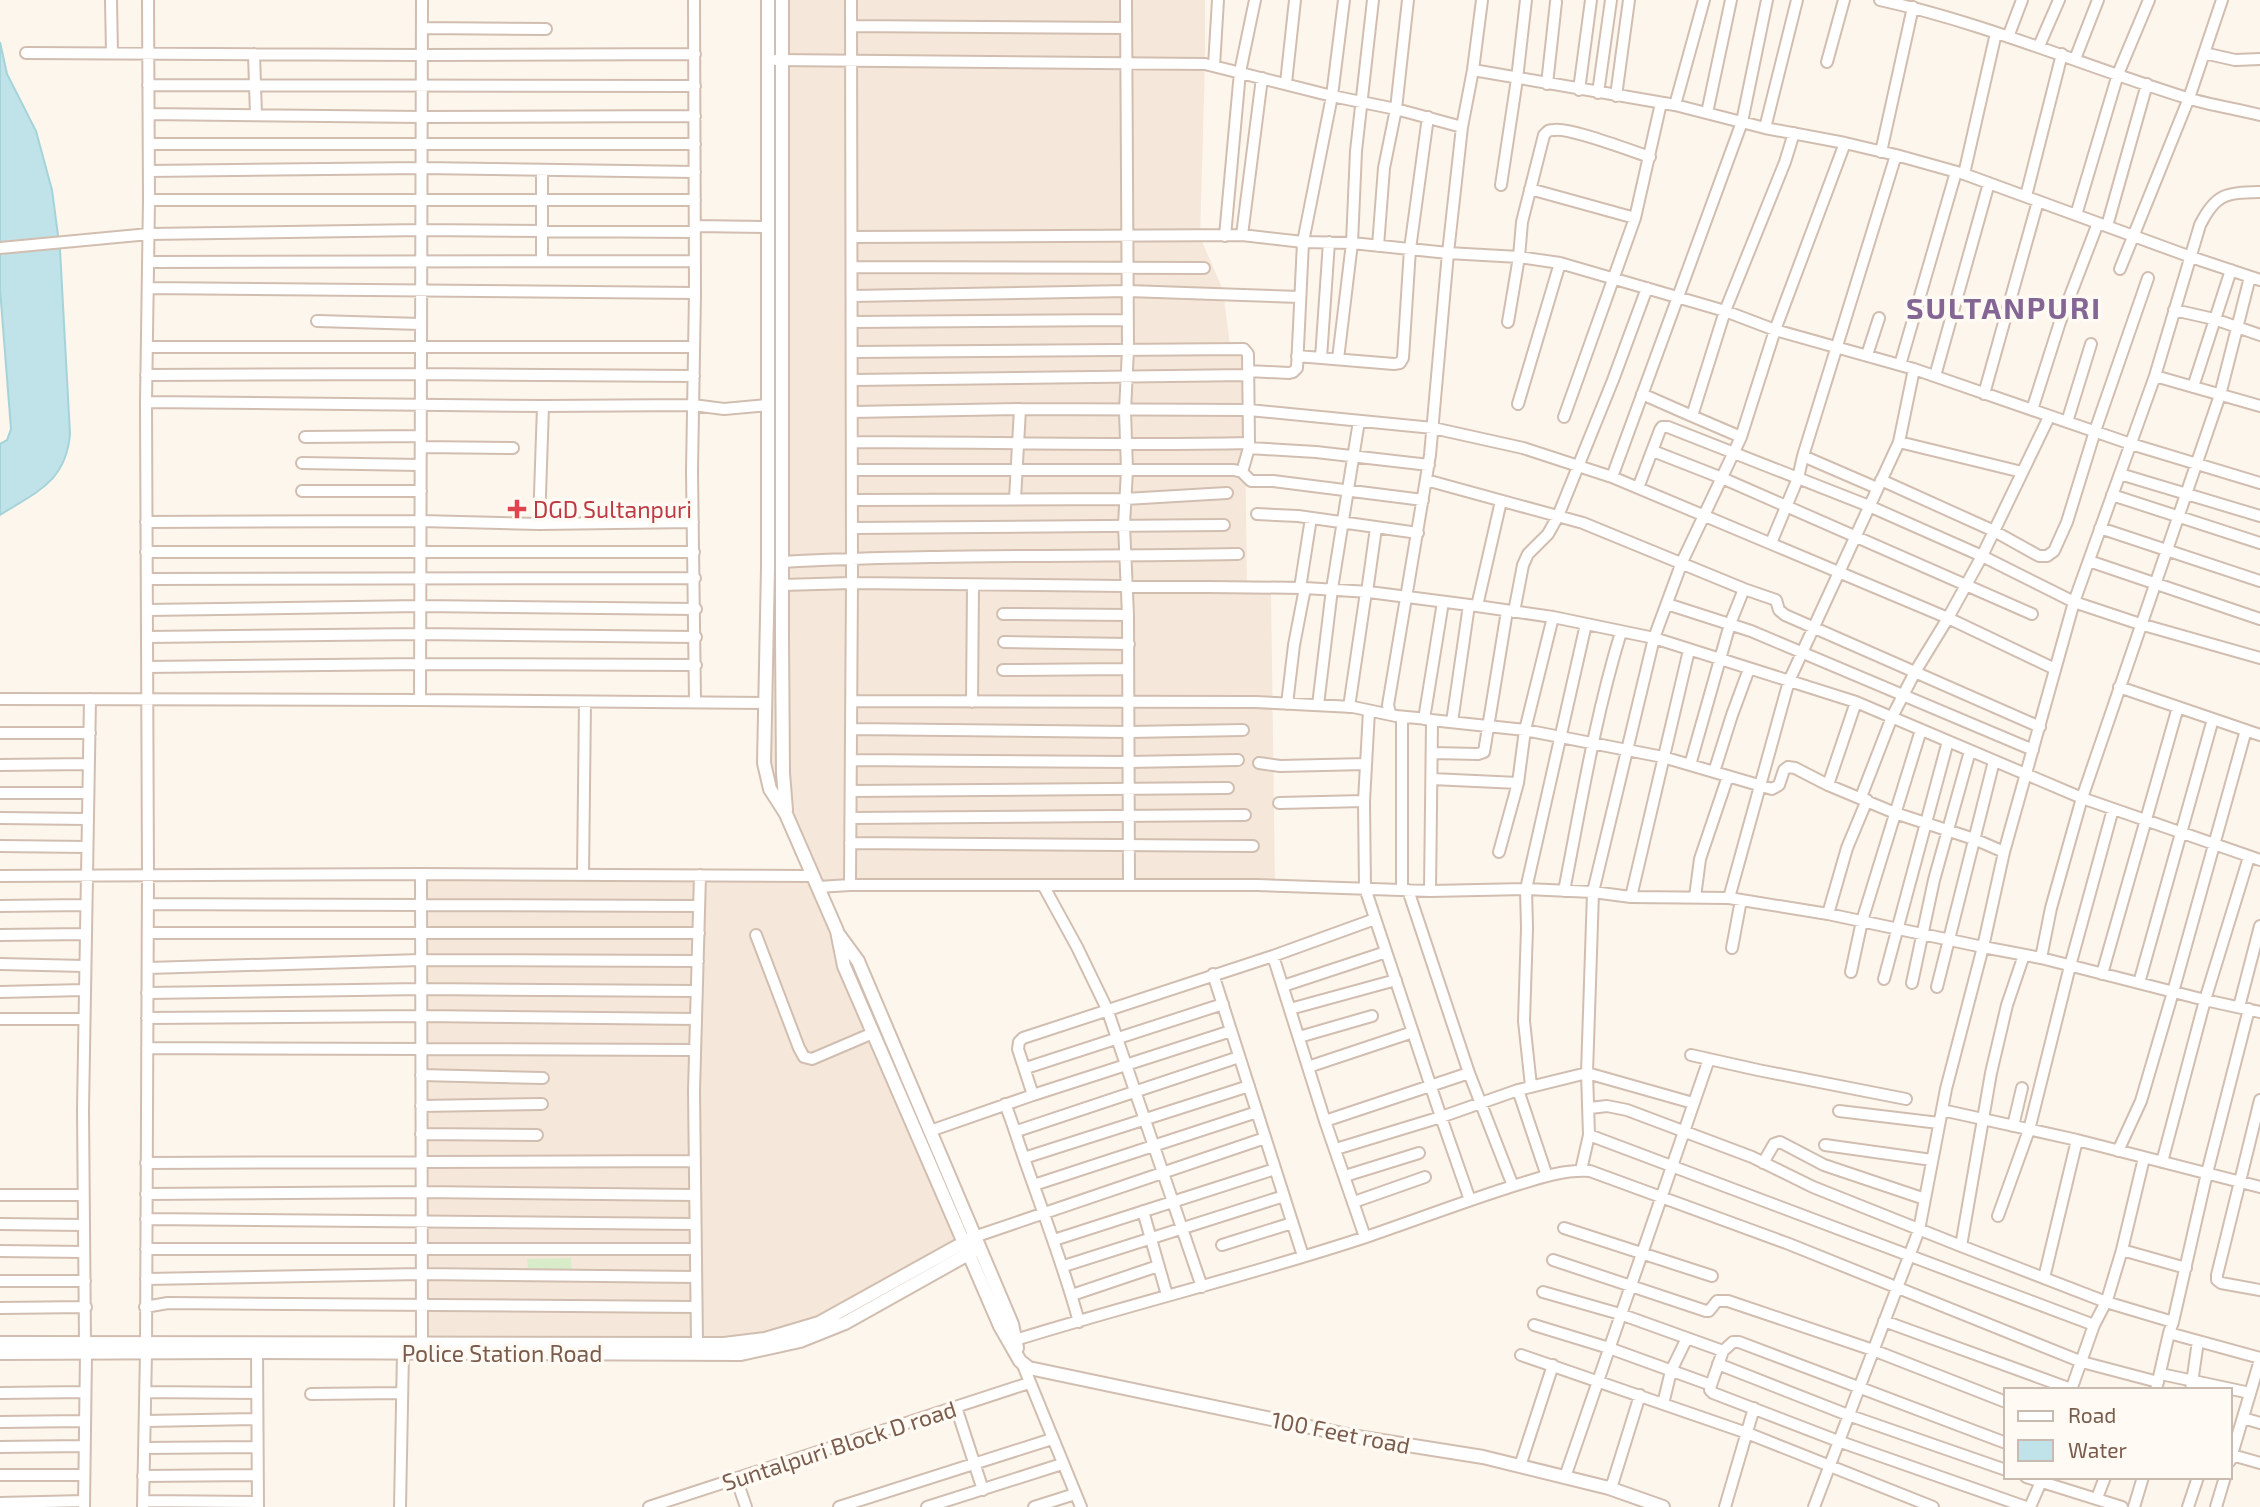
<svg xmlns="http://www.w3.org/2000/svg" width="2260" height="1507" font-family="'Exo 2',sans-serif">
  <rect width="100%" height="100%" fill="#fdf6ec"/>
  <path fill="#f5e8da" d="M768,0h437v64l-5,173 23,53 7,56 14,3 3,240h24l4,297 -457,1 40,74 116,276 -155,86 -54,16 -343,3 2,-466h388l-46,-103z"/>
  <path fill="#d8ecc9" d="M571,1258l1,18 -44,-8 -1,-9z"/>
  <path fill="#bfe3e8" stroke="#a5d3da" stroke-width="2" d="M0,42l7,32 29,57 16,59 8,60 10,184c-4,48 -34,58 -70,81v-71l7,-4 4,-11 -11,-140z"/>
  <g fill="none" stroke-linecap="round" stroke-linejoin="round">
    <g stroke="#d1beb0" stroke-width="14">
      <path id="minor" d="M111,0l1,53
        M694,0l1,293 -3,178 3,230
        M1126,0l2,349 -3,62 2,59 -3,55 4,90 1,270
        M1880,0c105,23 204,66 307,98 23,7 49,11 73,17
        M851,26l275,2
        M422,28l124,1
        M2008,37l14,-37
        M2039,46l20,-46
        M26,53l396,2 273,-1
        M2204,53l31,7 25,-1
        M254,54l2,61
        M2075,59l23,-59
        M776,60l429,4 127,32 64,13 66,18
        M1827,62l17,-62
        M1214,66l4,-66
        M1473,70l202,35 90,23 80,15 51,12 68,19 227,83 69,23
        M1286,83l9,-83
        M1547,84l9,-82
        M148,85l547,1
        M1579,90l12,-90
        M1598,93l13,-93
        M1616,96l13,-96
        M1675,105l29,-105
        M1707,113l24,-113
        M149,114l273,3 273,-1
        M1765,128l32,-128
        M149,144h546
        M1881,152l32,-145
        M542,170v91
        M149,171l273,-3 273,4
        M1964,174l32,-141
        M1501,185l16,-106 9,-79
        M1530,189l105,29
        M2026,196l36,-142
        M149,200h546
        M2076,215l42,-141 31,-74
        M695,226l73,1
        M2107,226l40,-142
        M1242,235l20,-157
        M1225,236l15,-164 15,-72
        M853,237l389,-2 61,7 49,1 96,10 71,4 41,6 165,48 50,19 139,39 217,75 129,39
        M1378,246l6,-78 12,-59 12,-109
        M0,248l149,-14 272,-4 274,2
        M149,262l546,-1
        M852,267l352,1
        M2120,269l69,-171 33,-98
        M148,288l547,5
        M852,296l276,-5 172,6
        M2174,310l40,9 46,16
        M317,321l104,3
        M852,322l276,-2
        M1508,322l11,-65 3,-35 22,-87c4,-4 4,-5 10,-5 16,-3 77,21 96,27
        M147,347h547
        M852,352l392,-3 4,5 1,89
        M1867,355l12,-37
        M1297,356l97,8 6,-1 3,-5 7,-109 18,-132
        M1321,358l8,-116
        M1338,359l14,-116 4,-92 17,-151
        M1900,365l56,-193
        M1248,371l41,2 4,-1 4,-4 6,-126 29,-146 12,-96
        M146,375l275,-1 273,2
        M1935,376l54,-193
        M2155,376l105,30
        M852,380l396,-5
        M2193,387l38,-117
        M1642,394l50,22
        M1984,394l54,-193
        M146,402l397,4 150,-1 31,4 44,-4
        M1518,404l42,-141
        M2032,410l28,-88 38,-99
        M852,412l168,-3 229,1 184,18 90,20 89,29 336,141 107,51
        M1564,417l71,-199 26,-115
        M2067,422l24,-78
        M305,437l116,-1
        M1741,437l34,-107 70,-187
        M852,442c132,0 264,4 397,1v5l67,4 113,13
        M1899,442l123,30
        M421,447l92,1
        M1653,451l69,27 310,136
        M1803,456l74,32
        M302,463l118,2
        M852,470h382l8,2 9,9h22l150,19
        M1242,472l7,-24
        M2120,474l140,42
        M1612,477l130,-355 25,-122
        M1426,480l157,43 161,66 32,11 3,10 6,5 255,112
        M1881,480l113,51 45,25h8l7,-5 13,-29 28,-91 53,-153
        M1638,488l22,-58 2,-3h6l201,79 113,50 92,46 66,22 120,34
        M302,491h119
        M2112,495l148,48
        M1015,499l5,-90
        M852,500l273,-1 102,-6
        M1257,514l41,2 120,17
        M146,522l275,-1 118,3 154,-2
        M539,524l4,-118
        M852,528l372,-3
        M2100,528l160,53
        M1771,543l27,-65 5,-22 93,-301
        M146,552h548
        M2089,561l171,58
        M782,562c152,-8 304,-5 456,-8
        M147,579l548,-1
        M782,585l70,-2 453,5 64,4 108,14 76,11 101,21 202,64 226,96 178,62
        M1300,588l11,-70
        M1367,592l9,-64
        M1667,604l84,27 282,119
        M1477,606l24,-105
        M147,610l273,-4 276,3
        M1514,612l9,-47 5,-11 20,-20 10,-18 55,-136 34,-92
        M1003,614l125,1
        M147,637l273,-3 276,3
        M1004,642l125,2
        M147,667l273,-3 276,1
        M1003,670l125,-1
        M2119,687l141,48
        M0,699l420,1 346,3
        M420,700l2,-700
        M852,701l403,1 98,5 43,9 32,3 4,4 -2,168
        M972,702l1,-117
        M1287,704l7,-59 11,-57
        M1318,705l14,-116 27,-168
        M1349,707l17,-115
        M1369,711l-5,90 1,87 76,229 29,83
        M1390,713l-2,-8 42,-250 18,-202 14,-126 11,-57 9,-70
        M1424,719l19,-117
        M1431,720l94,10 138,27 109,32 7,-4 5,-15 4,-3 7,1 33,17 67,28 79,26 30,13
        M1452,722l17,-117
        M851,729l278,3 114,-2
        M0,733h90
        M1432,753l46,1 6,-2 23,-141
        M851,760l278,2 109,-2
        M1259,763l21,3 86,-2
        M0,765l88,-1
        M1690,765l40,-141 14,-35
        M1714,772l18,-57 17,-46
        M1432,779l86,4
        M1828,785l28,-83
        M851,791l377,-3
        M0,793h88
        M1861,797l31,-80 23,-45 33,-54 34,-62 67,-139
        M1279,803l85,-2
        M0,818l87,1
        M851,818l394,-3
        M850,843l403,3
        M0,846l87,1
        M1499,852l19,-69 7,-53 28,-113
        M421,874l1,468
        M583,875l2,-173
        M0,876l421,-2 392,2
        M850,885l2,-302 -1,-583
        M1043,885l34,62 30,62 95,278
        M818,887l32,-2h407l173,6 96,-2 67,3 38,5 98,1 99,16 155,33 58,11 164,42 55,12
        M1402,890v-173
        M1408,890l61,183 44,113
        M1564,891c17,-87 31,-174 57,-259
        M1631,897l58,-247
        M1695,897l5,-38 28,-83
        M1729,898l60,-217 110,-239 15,-73
        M148,904l551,2
        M0,906l85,-1
        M1828,914l19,-66 20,-48
        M148,933h551
        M0,935l85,-1
        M756,935l43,113 5,9 8,2 61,-26
        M1732,948l9,-48
        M1273,956l52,165 40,116
        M2041,958l10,-50 31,-110 138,-403 30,-118
        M0,964l84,2
        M148,968l273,-8 277,1
        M1851,972l11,-51 59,-191
        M1213,974l90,282
        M2102,974l76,-267
        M1884,979l64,-238
        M1912,983l22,-103 36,-129
        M2139,983l74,-264
        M1283,986l103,-34
        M1937,987l57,-226
        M0,992l84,-2
        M147,993l274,-4 276,2
        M2239,1007l21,-81
        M1290,1009l106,-29
        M147,1018l274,-2 275,3
        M0,1019h84
        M1299,1037l73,-21
        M147,1048l548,2
        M1691,1055l67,15 148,29
        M1308,1067l105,-35
        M1026,1068l197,-64
        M421,1075l122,3
        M1531,1086l-7,-65 3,-93 -1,-39 60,-265
        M1518,1090l29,86
        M1033,1095l-15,-46 1,-7 4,-4 250,-82 102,-37
        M2260,1100l-43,175v5l4,3 39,7
        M1005,1104c8,19 13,38 20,57 19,54 39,106 54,161
        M421,1106l121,-2
        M1590,1108l17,-2 20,4 125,47 61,30 148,59 145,56 67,20 -4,11 91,25
        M1942,1110l135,30 183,47
        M1839,1111l100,12
        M1325,1121l144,-48
        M2013,1126l9,-38
        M930,1131l103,-36 198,-64
        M1017,1131l222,-74
        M421,1134l116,1
        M1589,1135l505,190
        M1825,1145l107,15
        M1336,1149l105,-32 77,-27 69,-17 106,30
        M2118,1151l23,-50 32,-109 73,-262
        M1024,1158l225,-72
        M2162,1162l43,-162 44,-143
        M146,1163l549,-2
        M1763,1163l11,-19 6,-2 44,23 101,34
        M1581,1170l8,-35 -2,-62 6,-181 61,-254 28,-76 59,-125 -49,-21 33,-105 60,-149 9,-29
        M1345,1176l74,-23
        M1034,1185l223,-73
        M146,1194l275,-2 274,3
        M0,1195h83
        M1354,1202l71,-25
        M1143,1211l24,84
        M1998,1216l31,-86 41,-164 43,-157
        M146,1219l549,5
        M0,1224l84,1
        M1564,1228l148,48
        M974,1237l291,-99
        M1054,1240l221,-71
        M1222,1245l70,-22
        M1961,1246l30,-173 16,-68 17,-50
        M146,1249h550
        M2122,1250l64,18
        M0,1251l84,1
        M1553,1260l153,51h3l8,-10h11l145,49 133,52
        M1064,1266l220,-70
        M2044,1278l33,-138
        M146,1279l275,-5 275,3
        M0,1281h85
        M1543,1292l77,22 103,37
        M1072,1295l86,-29
        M145,1307l23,-4 528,4
        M0,1308l86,-1
        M1884,1321l187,68
        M2173,1322l34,-149 42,-164
        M1534,1325l75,23 102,37
        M85,1342l-2,-232 7,-411
        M1009,1342c118,-37 239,-66 357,-105 47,-16 94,-34 141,-49 26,-8 55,-19 83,-17l199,73 293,118 76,20
        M697,1344l-3,-253 6,-216
        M257,1352l1,155
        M1521,1355l226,78 186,74
        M1718,1364l130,51 158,55
        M1023,1365l58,142
        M2161,1374l89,19
        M2071,1390l23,-65 13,-25 15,-50 22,-92
        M2156,1390l13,-57
        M2191,1390l7,-49
        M145,1392l112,1
        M0,1393l85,-1
        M311,1394l91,-1
        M1663,1404l8,-33 16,-33
        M956,1407l27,83
        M2243,1418l17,5
        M145,1421l112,-2
        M0,1422l84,-1
        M2006,1443l-267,-101h-6l-10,9 -12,34 -1,5 3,3 125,48 188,66
        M0,1447l84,-1
        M144,1448l112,-1
        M2232,1455l28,8
        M2230,1461l30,-101
        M1520,1466l33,-101
        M0,1475h84
        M143,1476l114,-1
        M1565,1477l144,-418
        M2026,1477l96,30
        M736,1478l10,29
        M1609,1488l4,-6 27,-87
        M2097,1498l8,-21
        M143,1501l115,1
        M0,1503l84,-2
        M84,1507l2,-154
        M143,1507l3,-155 2,-477 -2,-473 3,-202 -1,-200
        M400,1507l3,-154
        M649,1507l380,-124
        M839,1507l213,-68
        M927,1507l135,-43
        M1034,1507l41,-13
        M1725,1507l29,-99
        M1814,1507l105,-277 27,-141 37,-142 21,-95 70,-250 81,-226 45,-151c16,-32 26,-32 60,-33
        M2030,1507l13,-30
        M2134,1507l9,-30
        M2188,1507l10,-30
        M2216,1507l9,-30"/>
    </g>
    <g stroke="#d1beb0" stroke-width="16">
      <path id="tertiary" d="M768,0v568l-4,195 6,26 16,25 51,117 7,35 156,360 20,35 9,7 328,69 126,20 126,31 54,19
        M782,0v636l1,137 3,37
        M839,935l19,26 154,363 5,24
        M0,1343l724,1 41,-5 54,-16 155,-86
        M0,1353l234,-1 507,2 59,-13 45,-18 134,-75"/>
    </g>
    <use href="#minor" stroke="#fff" stroke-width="10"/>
    <use href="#tertiary" stroke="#fff" stroke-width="12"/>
  </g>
  <path fill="#e0444e" stroke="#fffaf3" stroke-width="2.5" d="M513.5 498.5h7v7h7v7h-7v7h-7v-7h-7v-7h7z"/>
  <g text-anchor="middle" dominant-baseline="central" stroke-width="7" stroke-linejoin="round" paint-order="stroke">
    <g font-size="23" fill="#be3a42" stroke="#fffaf3" text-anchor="start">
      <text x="533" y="509">DGD Sultanpuri</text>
    </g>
    <g font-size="23" fill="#7a5c4d" stroke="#fffaf3">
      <text x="502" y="1353">Police Station Road</text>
      <text transform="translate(1341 1432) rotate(11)">100 Feet road</text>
      <text transform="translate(839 1445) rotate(-18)">Suntalpuri Block D road</text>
    </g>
    <g font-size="30" font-weight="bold" letter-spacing="2" fill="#846695" stroke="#fffaf3">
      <text x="2004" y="307">SULTANPURI</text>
    </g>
  </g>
  <rect x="2004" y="1388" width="228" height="91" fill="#fffaf3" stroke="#cabbb1" stroke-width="2"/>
  <rect x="2018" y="1411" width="35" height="10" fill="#ffffff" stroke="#cabbb1" stroke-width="2"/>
  <text x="2068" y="1423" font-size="21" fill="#7a5c4d">Road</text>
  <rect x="2018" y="1440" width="35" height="21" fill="#bfe3e8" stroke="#cabbb1" stroke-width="2"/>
  <text x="2068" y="1458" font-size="21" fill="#7a5c4d">Water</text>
</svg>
